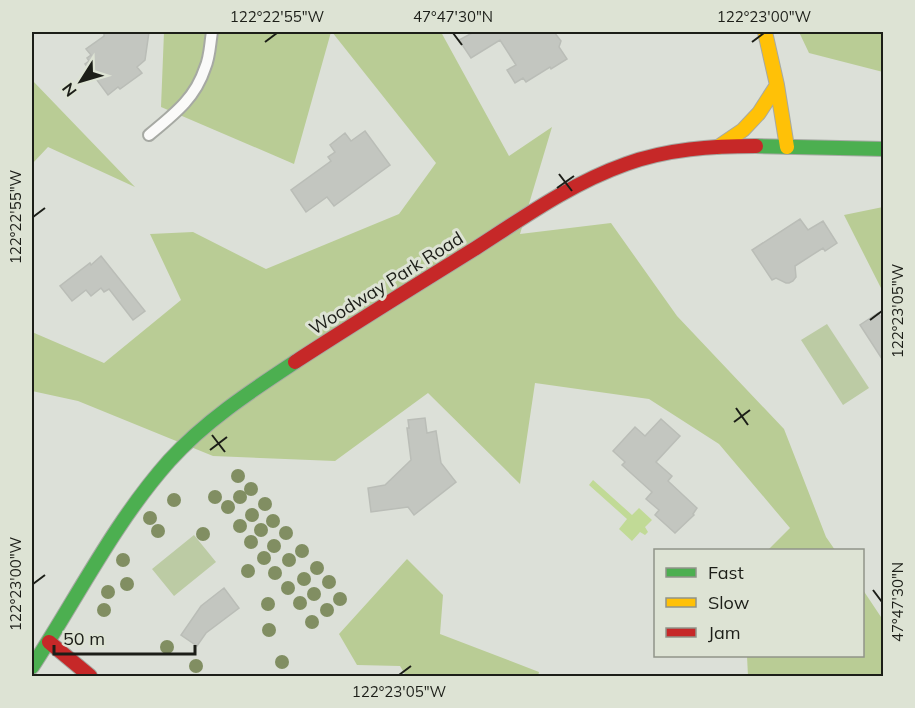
<svg xmlns="http://www.w3.org/2000/svg" width="915" height="708" font-family="Mulish,sans-serif">
  <rect width="100%" height="100%" fill="#dce0d8"/>
  <path fill="#bccba4" d="M827,324l42,64 -26,17 -42,-65z
    M194,535l22,27 -42,34 -22,-27z"/>
  <path fill="#b9cc95" d="M164,32h167l-37,132 -133,-57z
    M332,32h109l68,124 43,-29 -32,107 91,-11 66,93 107,113 42,108 9,13h-67l22,-22 -71,-84 -70,-45 -114,-16 -15,101 -92,-91 -93,68 -122,-5 -135,-55 -46,-10v-59l72,31 77,-63 -31,-66 43,-2 73,37 133,-55 37,-51z
    M799,32h84v40l-74,-19z
    M32,80l103,107 -87,-40 -16,17z
    M883,207h1l-1,85 -39,-77z
    M407,559l36,36 -3,39 99,38 -1,4h-132l-6,-10 -43,-1 -18,-31z
    M863,590l20,30v56h-135l-1,-20h115z"/>
  <path fill="#c1da96" d="M593,480l39,35 7,-7 13,12 -7,7 3,5 -3,3 -5,-3 -8,9 -13,-12 8,-10 -38,-34z"/>
  <path fill="#c3c6c0" stroke="#babdb7" stroke-width="1.5" d="M104,32h45l-4,28 -8,7 5,6 -22,16 -2,-2 -10,8 -23,-31 4,-3 -2,-3 4,-3 -5,-6 18,-13z
    M474,32h80l7,9 -2,6 8,12 -16,10 -1,-2 -24,15 -3,-4 -8,5 -8,-13 9,-5 -16,-25 -29,18 -12,-18z
    M365,131l25,34 -56,41 -7,-9 -21,15 -15,-22 40,-29 -3,-4 7,-5 -5,-7 15,-12 6,8z
    M800,219l8,11 15,-9 14,22 -12,8 -2,-3 -28,18 1,11 -3,4 -4,2h-3l-10,-5 -4,2 -20,-30z
    M101,256l44,55 -12,9 -24,-31 -5,3 -3,-4 -10,8 -5,-6 -14,11 -12,-15 30,-23 1,2z
    M878,313l6,8v41l-24,-37z
    M425,418l2,15 9,-2 5,32 15,19 -42,33 -6,-8 -37,5 -3,-24 17,-3 26,-25 -4,-32h2l-1,-8z
    M661,419l19,17 -24,26 16,14 -4,5 29,27 -4,6 1,1 -19,18 -20,-18 4,-5 -13,-11 6,-7 -30,-27 3,-3 -12,-11 22,-24 10,9z
    M224,588l15,20 -33,25 -9,13 -16,-11 20,-29z"/>
  <g fill="none" stroke-linecap="round" stroke-linejoin="round">
    <g stroke="#a6a9a3" stroke-width="14">
      <path id="lane" d="M149,135c24,-20 46,-36 56,-67 5,-11 5,-25 7,-36"/>
    </g>
    <g stroke="#a6a9a3" stroke-width="16">
      <path id="fast" d="M756,146l128,3
        M32,667c45,-69 82,-144 137,-206 36,-40 82,-70 126,-99"/>
    </g>
    <g stroke="#a6a9a3" stroke-width="16">
      <path id="slow" d="M765,32l12,53 10,62
        M718,147l25,-17 16,-17 18,-28"/>
    </g>
    <g stroke="#a6a9a3" stroke-width="16">
      <path id="jam" d="M295,362c60,-39 120,-76 181,-114 48,-31 96,-65 150,-84 41,-15 86,-18 130,-18
        M49,642l41,34"/>
    </g>
    <use href="#lane" stroke="#fafaf9" stroke-width="10"/>
    <use href="#fast" stroke="#4caf50" stroke-width="14"/>
    <use href="#slow" stroke="#ffc107" stroke-width="14"/>
    <use href="#jam" stroke="#c62828" stroke-width="14"/>
  </g>
  <g fill="#818e62">
    <circle cx="238" cy="476" r="7"/>
    <circle cx="251" cy="489" r="7"/>
    <circle cx="215" cy="497" r="7"/>
    <circle cx="240" cy="497" r="7"/>
    <circle cx="174" cy="500" r="7"/>
    <circle cx="265" cy="504" r="7"/>
    <circle cx="228" cy="507" r="7"/>
    <circle cx="252" cy="515" r="7"/>
    <circle cx="150" cy="518" r="7"/>
    <circle cx="273" cy="521" r="7"/>
    <circle cx="240" cy="526" r="7"/>
    <circle cx="261" cy="530" r="7"/>
    <circle cx="158" cy="531" r="7"/>
    <circle cx="286" cy="533" r="7"/>
    <circle cx="203" cy="534" r="7"/>
    <circle cx="251" cy="542" r="7"/>
    <circle cx="274" cy="546" r="7"/>
    <circle cx="302" cy="551" r="7"/>
    <circle cx="264" cy="558" r="7"/>
    <circle cx="123" cy="560" r="7"/>
    <circle cx="289" cy="560" r="7"/>
    <circle cx="317" cy="568" r="7"/>
    <circle cx="248" cy="571" r="7"/>
    <circle cx="275" cy="573" r="7"/>
    <circle cx="304" cy="579" r="7"/>
    <circle cx="329" cy="582" r="7"/>
    <circle cx="127" cy="584" r="7"/>
    <circle cx="288" cy="588" r="7"/>
    <circle cx="108" cy="592" r="7"/>
    <circle cx="314" cy="594" r="7"/>
    <circle cx="340" cy="599" r="7"/>
    <circle cx="300" cy="603" r="7"/>
    <circle cx="268" cy="604" r="7"/>
    <circle cx="104" cy="610" r="7"/>
    <circle cx="327" cy="610" r="7"/>
    <circle cx="312" cy="622" r="7"/>
    <circle cx="269" cy="630" r="7"/>
    <circle cx="167" cy="647" r="7"/>
    <circle cx="282" cy="662" r="7"/>
    <circle cx="196" cy="666" r="7"/>
  </g>
  <path fill="none" stroke="#1c1e18" stroke-width="2" d="M453,33l9,12M265,42l12,-9M752,42l12,-9M559,174l13,17M557,188l17,-12M33,217l12,-9M870,320l12,-9M736,408l12,17M734,422l16,-12M212,435l13,17M210,450l17,-13M33,584l12,-9M873,590l9,12M399,675l12,-9"/>
  <g text-anchor="middle" dominant-baseline="central" stroke-width="6" stroke-linejoin="round" paint-order="stroke">
    <g font-size="18" fill="#1c1e18" stroke="#dde3d4">
      <text transform="translate(386 283) rotate(-32)">Woodway Park Road</text>
    </g>
  </g>
  <rect width="915" height="708" fill="none" stroke="#dde3d4" stroke-width="66"/>
  <rect x="654" y="549" width="210" height="108" fill="#dde3d4" stroke="#909489" stroke-width="1.5"/>
  <rect x="666" y="568" width="30" height="9" fill="#4caf50" stroke="#909489" stroke-width="1.5"/>
  <text x="708" y="579" font-size="18" fill="#1c1e18">Fast</text>
  <rect x="666" y="598" width="30" height="9" fill="#ffc107" stroke="#909489" stroke-width="1.5"/>
  <text x="708" y="609" font-size="18" fill="#1c1e18">Slow</text>
  <rect x="666" y="628" width="30" height="9" fill="#c62828" stroke="#909489" stroke-width="1.5"/>
  <text x="708" y="639" font-size="18" fill="#1c1e18">Jam</text>
  <g transform="translate(81 81) rotate(233)" stroke="#dde3d4" stroke-width="4.5" paint-order="stroke">
  <path d="M0-4.5L10 22L0 15L-10 22Z" fill="#1c1e18"/>
  <text y="-9" font-size="16" font-weight="bold" text-anchor="middle" fill="#1c1e18">N</text>
  </g>
  <path d="M54 645v9h141v-9" fill="none" stroke="#1c1e18" stroke-width="3"/>
  <text x="63" y="645" font-size="18" fill="#1c1e18" stroke="#dde3d4" stroke-width="4.5" paint-order="stroke">50 m</text>
  <rect x="33" y="33" width="849" height="642" fill="none" stroke="#1c1e18" stroke-width="2"/>
  <g font-size="15" text-anchor="middle" fill="#1c1e18">
    <text x="277" y="22">122°22'55"W</text>
    <text x="453" y="22">47°47'30"N</text>
    <text x="764" y="22">122°23'00"W</text>
    <text transform="translate(16 217) rotate(-90)" y="5">122°22'55"W</text>
    <text transform="translate(898 311) rotate(-90)" y="5">122°23'05"W</text>
    <text transform="translate(16 584) rotate(-90)" y="5">122°23'00"W</text>
    <text transform="translate(898 602) rotate(-90)" y="5">47°47'30"N</text>
    <text x="399" y="697">122°23'05"W</text>
  </g>
</svg>
